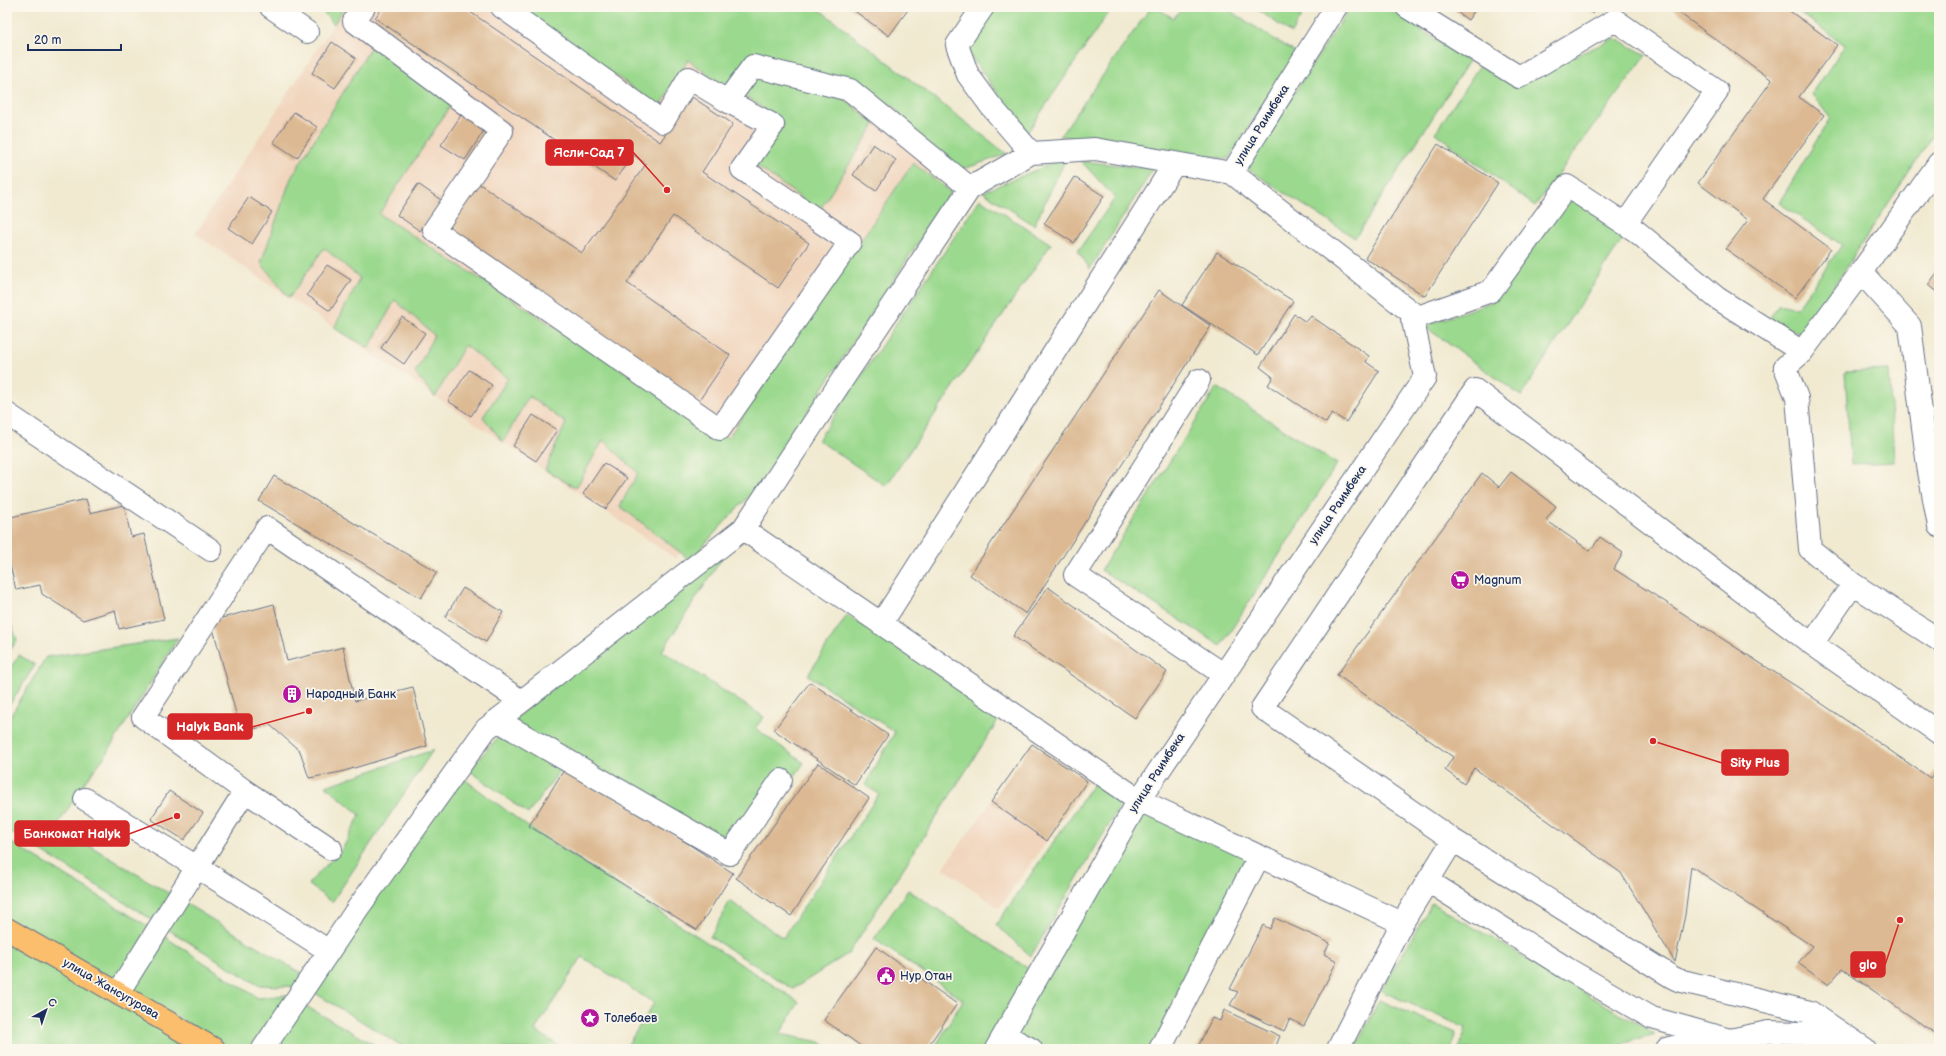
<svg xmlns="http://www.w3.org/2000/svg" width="1946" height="1056" font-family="'Balsamiq Sans',sans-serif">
  <rect width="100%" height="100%" fill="#fbf7ec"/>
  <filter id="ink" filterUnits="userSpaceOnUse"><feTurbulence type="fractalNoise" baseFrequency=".025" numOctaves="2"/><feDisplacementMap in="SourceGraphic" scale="8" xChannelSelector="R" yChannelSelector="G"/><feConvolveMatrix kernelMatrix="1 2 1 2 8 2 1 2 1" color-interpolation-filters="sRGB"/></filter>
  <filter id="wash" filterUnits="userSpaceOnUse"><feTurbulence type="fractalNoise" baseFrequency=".012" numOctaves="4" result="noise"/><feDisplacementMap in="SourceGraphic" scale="16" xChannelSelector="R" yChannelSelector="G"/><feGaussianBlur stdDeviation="0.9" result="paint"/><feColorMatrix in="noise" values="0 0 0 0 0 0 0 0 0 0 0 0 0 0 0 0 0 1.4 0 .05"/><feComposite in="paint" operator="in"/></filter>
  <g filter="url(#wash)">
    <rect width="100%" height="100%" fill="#f1ead1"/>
    <path fill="#f1d5bd" d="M345,7h415l201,135 -285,417 -481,-325z
      M991,802l56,39 -48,67 -56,-40z"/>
    <path fill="#9bd98e" stroke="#5b8476" d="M319,7h25l-10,17z
      M519,7h297l191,147 -55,19 -60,-68 -50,-24 -87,-26 -27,34 -40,-29 -28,47z
      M987,7h125l-85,126 -66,-90z
      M1151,7h4l18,11 12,-11h39l72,46 -68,106 -168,-23z
      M1254,7h53l-16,26z
      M1350,7h36l83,54 -114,177 -109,-70z
      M1792,7h147v119l-137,209 -33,-16 10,-15 18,4 45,-63 -63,-42 51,-85 -18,-24 33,-49z
      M1615,38l31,17 -111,151 -100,-73 45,-68 37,18z
      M372,45l81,57 -74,112 349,224 185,-275 38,29 -190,291 -71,77 -70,-54 18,-33 -35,-33 -27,48 -31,-18 21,-47 -37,-27 -26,46 -20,-25 25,-38 -43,-34 -30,52 -20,-24 19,-38 -39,-35 -26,48 -35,-20 26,-50 -36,-30 -35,50 -28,-35 30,-85z
      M755,74l91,26 29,24 -56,87 -65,-47 30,-40 -43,-31z
      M1067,157l-33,68 -51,-33z
      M1081,161l72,8 -63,100 -12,-18 37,-53z
      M1571,198l53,39 -103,159 -97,-70 70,-25z
      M980,199l71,45 -165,242 -68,-46z
      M1889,370l5,92 -43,2 -6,-92z
      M1217,387l120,77 -116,182 -120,-76z
      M724,555l-62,96 102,66 -9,11 49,35 -72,100 -161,-108 -43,59 -59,-44 47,-53z
      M7,612l10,28 -10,15z
      M847,615l154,101 -152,237 -56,36 -83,-52 20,-36 53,37 96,-144 -14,-9 30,-53 -87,-57z
      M178,638l-73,118 -20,26 -28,44 254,153 144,-207 72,54 272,176 -19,32 40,8 10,7h-205l29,-46 -72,-46 -47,73 28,19h-156l-102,-62 -47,-2 -251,-155v-108l39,-65z
      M19,655l16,10 -28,44v-36z
      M433,750l-101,152 -24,-18 35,-36 17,-33 -34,-29z
      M1094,783l29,18 -92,155 -35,-31z
      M1139,800l120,56 -99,193h-129l-27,-14z
      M7,840l149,91 102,67 28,-3 96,54h-148l-16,-8 -211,-122z
      M908,890l121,79 -43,80h-52l29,-49 -89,-61z
      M1432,903l223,131 -50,15h-146l7,-21 -85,-37z
      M7,939l189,110h-180l-9,-4z
      M1379,1000l77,33 -6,16h-95z"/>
    <g id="blocks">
      <path fill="#dcb993" d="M383,7h80l197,135 32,-45 41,27 -31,48 107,71 -31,45 -105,-72 -46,67 103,72 -32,47 -251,-174 31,-45 104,70 64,-89 -12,-9 -19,26 -240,-163z
        M849,7h61l-21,29z
        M1450,7h27l-9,13z
        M1583,7h15l-5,7z
        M1671,7h113l53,38 -38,52 25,18 -61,84 68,50 -36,49 -69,-49 22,-29 -50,-37 74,-103z
        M332,42l24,16 -21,30 -23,-15z
        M294,112l23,15 -20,31 -24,-16z
        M462,114l23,15 -20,31 -24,-15z
        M873,144l23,16 -20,31 -23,-16z
        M1438,144l60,39 -73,113 -60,-38z
        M1074,177l30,19 -30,47 -30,-19z
        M418,184l23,16 -21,31 -23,-16z
        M249,197l23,15 -20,32 -24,-16z
        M1217,252l76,49 -35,54 -76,-50z
        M327,265l24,15 -21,31 -23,-16z
        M1939,270v24l-11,-9z
        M1159,290l52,36 -185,288 -56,-39z
        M1294,314l12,8 5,-6 58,40 -3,6 13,9 -33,51 -14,-9 -6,10 -58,-38 5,-8 -13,-10z
        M402,317l23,16 -21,31 -23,-16z
        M469,370l23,15 -21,31 -23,-15z
        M533,415l24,15 -21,31 -23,-15z
        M604,463l23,15 -21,31 -23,-15z
        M1511,472l45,34 -10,14 44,31 10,-14 23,16 -9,16 188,121 128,88 9,-10v268l-97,-67 -14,16 -30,-22 14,-17 -121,-80 -6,49 -10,47 -54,-89 -147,-105 -10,16 -19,-14 8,-13 -116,-82 145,-202 17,14z
        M274,476l163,96 -16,26 -162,-97z
        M86,499l4,14 34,-8 7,32 13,-3 20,85 -45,10 -4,-19 -32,10 -41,-26 -2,-9 -24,5 -9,-38v-34z
        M1048,587l119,85 -32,46 -122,-82z
        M463,588l40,24 -17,30 -41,-25z
        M274,604l13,57 56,-14 12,54 58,-14 14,59 -86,26 -32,6 -9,-27 -30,-26 -29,7 -30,-111z
        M810,682l78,53 -33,50 -81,-55z
        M1032,744l55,37 -40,60 -56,-39z
        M818,763l51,35 -78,118 -55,-38z
        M567,765l166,108 -36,57 -168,-104z
        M169,791l34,22 -19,27 -33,-21z
        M1275,918l55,25 -6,11 13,7 -33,65 -14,-7 -6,12 -54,-26 8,-13 -8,-3 33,-64 7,4z
        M876,947l81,57 -31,45h-61l-41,-29z
        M1224,1010l56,26 -5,12 2,1h-80l15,-31 8,3z"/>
    </g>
  </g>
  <g filter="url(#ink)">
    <use href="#blocks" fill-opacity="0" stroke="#667086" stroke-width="1"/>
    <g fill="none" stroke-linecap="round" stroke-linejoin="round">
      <g stroke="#667086" stroke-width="24">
        <path id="minor" d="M271,7l36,25
          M364,7l-10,14 148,110 -68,99 286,199 130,-187 -108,-73 31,-44 -46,-24 -38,-23 -26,44 -161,-115
          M983,7l-26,38 11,30 22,30 41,48
          M1407,7l112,70 96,-57 102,71 -92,133
          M727,101l26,-35 97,24 120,98
          M1939,163l-78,109 -59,80 -17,15 12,31 13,151 43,35 86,56
          M1861,272l49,54 18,140 11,60
          M1412,319l79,-28 76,-105 69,45 81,67 85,54
          M1199,380l-124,195 148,99
          M7,414l204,136
          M743,529l396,271 263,123 -64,126
          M881,624l294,-461
          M1812,644l41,-60
          M497,720l233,134 51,-74
          M245,791l-102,-74 124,-189 254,173
          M85,799l112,68 48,-76 86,58
          M1428,881l138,87 86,50 78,22 38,-8 35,1 32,16
          M1402,923l51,-83
          M118,993l79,-126 132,84
          M1004,1035l27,14
          M263,1049l95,-141 128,-179 257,-200 227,-341 61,-35 64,-4 137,24
          M996,1049l143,-249 286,-423 -14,-65 -179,-139 104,-166
          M1160,1049l99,-193
          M1667,1049l46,-14
          M1865,1049l-55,-37 -132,-32 -6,-3 -219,-137 -191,-132 213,-318 337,254 127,89"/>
      </g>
      <g stroke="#667086" stroke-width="24">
        <path id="major" d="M7,929l207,120"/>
      </g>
      <use href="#minor" stroke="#fff" stroke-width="22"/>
      <use href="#major" stroke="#fabe6d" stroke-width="22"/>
    </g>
  </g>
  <defs>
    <g id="supermarket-disc" transform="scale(1)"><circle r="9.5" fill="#b5179e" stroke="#fbf7ec"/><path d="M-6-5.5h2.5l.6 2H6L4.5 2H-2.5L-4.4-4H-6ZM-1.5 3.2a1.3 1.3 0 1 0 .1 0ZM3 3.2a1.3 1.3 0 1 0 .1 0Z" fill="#fff"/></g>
    <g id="building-disc" transform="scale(1)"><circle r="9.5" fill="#b5179e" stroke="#fbf7ec"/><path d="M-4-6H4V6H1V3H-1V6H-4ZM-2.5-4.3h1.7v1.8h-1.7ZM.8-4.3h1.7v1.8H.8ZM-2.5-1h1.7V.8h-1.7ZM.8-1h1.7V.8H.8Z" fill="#fff"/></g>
    <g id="civic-disc" transform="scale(1)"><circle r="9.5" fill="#b5179e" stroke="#fbf7ec"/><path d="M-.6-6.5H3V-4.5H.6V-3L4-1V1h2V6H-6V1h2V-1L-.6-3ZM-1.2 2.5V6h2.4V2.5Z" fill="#fff"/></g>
    <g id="sight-disc" transform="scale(1)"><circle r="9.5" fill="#b5179e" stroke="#fbf7ec"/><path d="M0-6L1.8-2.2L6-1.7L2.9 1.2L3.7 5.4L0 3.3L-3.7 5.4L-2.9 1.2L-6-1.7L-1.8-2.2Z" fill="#fff"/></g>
  </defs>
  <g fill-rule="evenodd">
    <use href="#supermarket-disc" x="1460" y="580"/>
    <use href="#building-disc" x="292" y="694"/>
    <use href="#civic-disc" x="886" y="976"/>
    <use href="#sight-disc" x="590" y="1018"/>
  </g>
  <g text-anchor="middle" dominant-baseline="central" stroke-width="3.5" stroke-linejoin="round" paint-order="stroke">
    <g font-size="12" fill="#1b2f5e" stroke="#fbf7ec">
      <text transform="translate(1262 125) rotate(-58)">улица Раимбека</text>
      <text transform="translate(1338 505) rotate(-56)">улица Раимбека</text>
      <text transform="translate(1157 773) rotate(-57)">улица Раимбека</text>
      <text transform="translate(111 989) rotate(30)">улица Жансугурова</text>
    </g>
    <g font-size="12" fill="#1b2f5e" stroke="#fbf7ec" text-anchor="start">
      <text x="1474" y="580">Magnum</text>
      <text x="306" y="694">Народный Банк</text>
      <text x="900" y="976">Нур Отан</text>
      <text x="604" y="1018">Толебаев</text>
    </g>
  </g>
  <path fill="none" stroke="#d62828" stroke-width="1.5" d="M667 190L633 152M309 711L252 727M1653 741L1722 763M177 816L129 834M1900 920L1885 965"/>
  <g fill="#d62828" stroke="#fbf7ec" stroke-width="1.5">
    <circle cx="667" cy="190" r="4"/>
    <circle cx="309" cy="711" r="4"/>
    <circle cx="1653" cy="741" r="4"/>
    <circle cx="177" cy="816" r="4"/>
    <circle cx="1900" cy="920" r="4"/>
  </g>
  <g fill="#d62828" stroke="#d62828" stroke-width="1.5">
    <rect x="546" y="140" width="87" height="25" rx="4"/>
    <rect x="168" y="714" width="84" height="25" rx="4"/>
    <rect x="1722" y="750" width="66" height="25" rx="4"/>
    <rect x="15" y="821" width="114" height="25" rx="4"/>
    <rect x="1851" y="952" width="34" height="25" rx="4"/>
  </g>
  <g font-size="13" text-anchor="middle" font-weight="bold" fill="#fff">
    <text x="589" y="157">Ясли-Сад 7</text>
    <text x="210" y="731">Halyk Bank</text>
    <text x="1755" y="767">Sity Plus</text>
    <text x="72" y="838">Банкомат Halyk</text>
    <text x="1868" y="969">glo</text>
  </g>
  <rect width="1946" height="1056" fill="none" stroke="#fbf7ec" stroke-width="24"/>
  <g transform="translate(46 1010) rotate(40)" stroke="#fbf7ec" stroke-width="3" paint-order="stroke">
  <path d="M0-3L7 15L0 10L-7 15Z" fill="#1b2f5e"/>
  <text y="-6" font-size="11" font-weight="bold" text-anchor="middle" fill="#1b2f5e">С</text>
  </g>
  <path d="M28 44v6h93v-6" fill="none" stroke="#1b2f5e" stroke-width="2"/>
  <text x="34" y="44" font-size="12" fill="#1b2f5e" stroke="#fbf7ec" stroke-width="3" paint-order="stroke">20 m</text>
</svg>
